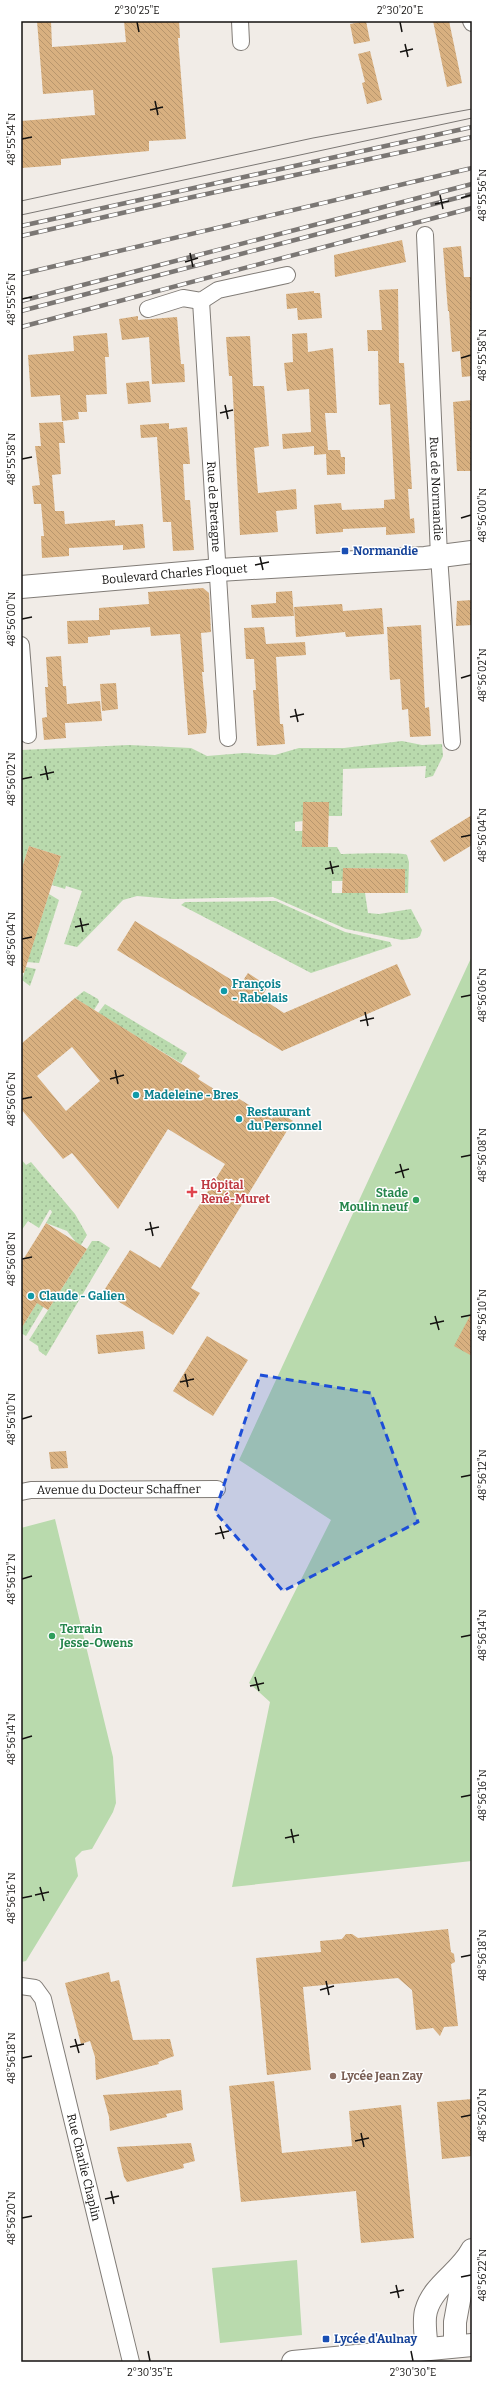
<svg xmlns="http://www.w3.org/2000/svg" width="493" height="2383" font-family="Bitter,serif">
  <defs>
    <pattern id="garden-dots" width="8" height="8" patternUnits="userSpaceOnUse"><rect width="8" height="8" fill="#b9daad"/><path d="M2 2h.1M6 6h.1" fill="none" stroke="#9eba94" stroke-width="1.8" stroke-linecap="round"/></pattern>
    <pattern id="building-back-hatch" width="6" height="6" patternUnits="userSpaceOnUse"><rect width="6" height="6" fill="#d8b080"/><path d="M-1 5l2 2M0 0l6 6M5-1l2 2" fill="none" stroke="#b8966d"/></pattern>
  </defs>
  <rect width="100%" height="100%" fill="#f1ece7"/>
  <path fill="#b9daad" d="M472,956v905l-240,26 38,-185 -21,-19 82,-163 -92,-60z
    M55,1519l58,238 3,46 -3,9 -21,37 -10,2 -7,7 3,18 -52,85 -5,1v-434z
    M297,2260l5,75 -82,8 -8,-75z"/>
  <path fill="url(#garden-dots)" d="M402,741l20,4 20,-1 1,12 -10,20 -8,2 1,-12 -83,3 -1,47h-14v-14h-24l-1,19 -8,1v9h8v16h34l4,7c11,0 60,-2 66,1l2,7 -1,31h-3v-24l-62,-1v13h-11v12h33l3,20 11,1 32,-5 11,21 -2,6 -3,2 -15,2 -56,-11 -73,-32 -100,2 -36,-3 -14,4 -46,47 -13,-3 18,-53 -16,-5 -1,3 -13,-4 9,-29 -32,-10 -8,25v-121l108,-5 62,3 16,8 37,-3 31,2 24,-7h45z
    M49,894l10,6 -20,63 -12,-1z
    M276,901l69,31 45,10 2,4 -81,27 -130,-68 4,-3z
    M26,967l10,2 -6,17 -8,-6z
    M84,991l14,8 1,3 -5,8 -19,-12z
    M105,1004l82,49 -6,10 -83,-50z
    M21,1159l5,6 5,-3 44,52 12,21 -61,101 -5,-3v-4l54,-88 -8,-10 -21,-8 6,-11 -2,-3 -11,19 -11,-7 -7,10z
    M92,1241h7l11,7 -64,108 -7,-5 -1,-5 -9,-6z"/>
  <path fill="url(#building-back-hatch)" fill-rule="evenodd" d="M37,21h14l1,26 74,-5 -2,-21h55l1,17h-2l8,101 -37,2v10l-88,8v6l-40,3v-47l74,-6 -2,-25 -50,4z
    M366,21l4,20 -16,3 -4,-20z
    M433,21h16l13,62 -15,4z
    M370,51l12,49 -15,4 -5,-21 3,-1 -7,-28z
    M402,240l4,22 -71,15 -1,-22z
    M461,246l3,31h8v99l-10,1 -2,-26 -8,1 -3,-41h-1l-5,-63z
    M398,289l1,74h5l8,126h-4l2,30 4,-1 1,15 -29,2v-8l-43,2v3l-27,2 -2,-29 27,-2 1,7 42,-2v-8l11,-1 -5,-95 -11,1 -1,-54h-10l-1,-21h15l-3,-40z
    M314,291v2h6l2,25 -24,2 -1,-12 -10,1 -1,-15z
    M138,316v4l39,-3 4,47h3l1,18 -33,2 -3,-47 -27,3 -3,-21z
    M107,333l2,24h-4l2,37 -21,1 1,17h-9l1,7 -17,2 -2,-26 -29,2 -3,-42 46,-4 -1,-15z
    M307,333l1,19 25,-4 4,65h-12l3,37h12l1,7h4v17l-18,1 -1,-21 -12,1v-9l-31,3 -1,-15 29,-2 -2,-43 -22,2 -3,-28 9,-1 -1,-28z
    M250,336l3,50h11l5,60 -15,2 4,45 38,-4 1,20 -21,2 2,21 -38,3 -8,-159h-3l-3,-39z
    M149,381l2,21 -23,2 -2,-21z
    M472,400v71h-15l-4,-69z
    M63,422l2,21h-6l2,31 -9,1 3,36h9l1,13 50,-4v6l28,-2 2,24 -22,2v-5l-54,3v8l-27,2 -1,-22h3l-3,-32h-7l-2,-18 8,-1 -5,-39h6l-2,-23z
    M169,423v6l18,-2 3,37h-7l2,36h5l4,50 -21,1 -2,-29h-8l-6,-85 -16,1 -1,-13z
    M203,588l6,5 2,39 -10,1 3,39h-2l5,52 -1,9 -18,2 -8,-101 -29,2 -1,-9 -40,3v5l-22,2v6l-20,1 -1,-23 32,-1v-12l50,-4 -1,-12z
    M292,591l2,25 -42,2 -1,-13 25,-2v-11z
    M472,600v25l-16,1 1,-25z
    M342,604l1,7 39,-3 2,26 -38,3 -1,-5 -49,5 -2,-30z
    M421,625l4,83 4,-1 2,29 -21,1 -2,-28 -6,1 -2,-31 -10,1 -3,-53z
    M264,627l2,17 39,-2 1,13 -30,2 4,67h3l2,20 -28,2 -4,-56h3l-2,-31h-8l-2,-31z
    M61,656l2,30h3l1,18 33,-3 2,20 -37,2 1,15 -22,2 -2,-22 5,-1 -2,-30h3l-2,-30z
    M116,683l2,26 -16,2 -2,-27z
    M303,802h26l-1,45h-26z
    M472,815v30l-28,17 -14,-21z
    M29,846l32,10 -37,117h-3v-102z
    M343,868l62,1v24h-63z
    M135,921l105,64 8,-12 20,13 -7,12 23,15 113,-49 14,31 -129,56 -165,-101z
    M75,998l121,75 4,3 -2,3 27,17 3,-4 44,27 5,-8 16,10 -102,167 9,5 -27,42 -70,-43 27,-42 30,18 65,-104 -57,-35 -50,80 -46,-56 -9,6 -42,-50v-65zM72,1047l28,34 -34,30 -29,-35z
    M46,1223l41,26 -39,61 -11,-7 -16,26v-66z
    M472,1312v44l-18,-10z
    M143,1331l2,18 -47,5 -2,-19z
    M207,1336l41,24 -35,56 -40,-25z
    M66,1451l2,17 -17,1 -2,-17z
    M448,1929l3,23 3,2 1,8 -4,2 7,62 -14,1 -4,9 -7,-8 -17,2 -4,-40 -14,-12 -95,9 8,83 -44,5 -11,-117 65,-6 -1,-11 22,-2 4,-5h6l6,4z
    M109,1972l2,10 8,-2 14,60 37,-1 4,17 -16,6 1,2 -63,16 -1,-23 -5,-16 -9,3 -16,-61z
    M274,2081l8,72 70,-7 -3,-35 52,-6 13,133 -53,5 -5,-52 -115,11 -12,-116z
    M181,2090l2,20 -17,4 1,3 -57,14 -1,-14 -6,-22z
    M472,2099v57l-30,3 -5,-57z
    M191,2143l4,18 -12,3 1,4 -57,14 -3,-5 -7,-30z"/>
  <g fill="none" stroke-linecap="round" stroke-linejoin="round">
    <g stroke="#817c77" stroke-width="18">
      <g id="street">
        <path d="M240,21l1,21"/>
        <path d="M471,21l1,2"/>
        <path id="s1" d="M425,235l14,321 13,186"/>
        <path id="s2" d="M201,301l27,437"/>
        <path d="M148,309l35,-11 18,3 17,-11 69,-15"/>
        <path d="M21,645l7,90"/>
        <path id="s3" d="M21,1492l10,-2 186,-1"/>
        <path id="s4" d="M21,1986l14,2 8,11 88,363"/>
      </g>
    </g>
    <g stroke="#817c77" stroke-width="24">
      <g id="secondary">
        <path id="s5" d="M21,587l198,-17 206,-12 47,-6"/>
        <path d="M455,2346v-24l11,-60"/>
        <path d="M427,2349c-1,-11 -4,-27 -1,-38 7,-26 34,-38 46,-61"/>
        <path d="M293,2362l179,-17"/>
      </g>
    </g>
    <use href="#street" stroke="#fff" stroke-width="16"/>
    <use href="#secondary" stroke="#fff" stroke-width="22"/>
    <path stroke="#7b7774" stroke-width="1" d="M21,201l292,-63 159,-29
      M21,215l451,-97"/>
    <g stroke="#7b7774" stroke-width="4.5">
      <path id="rail" d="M21,226l451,-99
        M21,236l167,-38 284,-61
        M21,274l451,-106
        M21,301l451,-117
        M21,311l451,-117
        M21,327l451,-119"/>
    </g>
    <use href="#rail" stroke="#fff" stroke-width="3" stroke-dasharray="9" stroke-linecap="butt"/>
  </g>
  <path fill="#1d4ed8" fill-opacity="0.2" stroke="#1d4ed8" stroke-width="3" stroke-dasharray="8 5" stroke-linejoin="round" d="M260,1375l111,18 47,129 -135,69 -68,-79z"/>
  <path fill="none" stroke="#13110f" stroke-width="1.5" d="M137,22l2,10M400,22l2,10M405,44l3,13M400,52l13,-3M155,101l3,14M150,110l13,-3M22,139l10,-2M440,195l3,14M461,198l10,-3M435,204l14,-3M190,253l3,14M185,262l13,-4M22,299l10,-2M461,358l10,-3M225,405l3,14M220,413l13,-3M22,459l10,-2M461,518l10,-3M260,557l3,13M255,565l14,-3M22,619l10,-2M461,678l10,-3M295,709l3,13M290,717l14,-3M45,766l3,14M40,775l14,-3M22,779l10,-2M461,837l10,-2M330,861l3,13M325,869l14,-3M80,918l3,14M75,927l14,-3M22,939l10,-2M461,997l10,-2M365,1012l3,14M360,1021l14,-3M115,1070l3,14M110,1079l14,-4M22,1099l10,-2M461,1157l10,-2M400,1164l4,14M395,1173l14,-4M150,1222l3,14M145,1230l14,-3M22,1259l10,-2M435,1316l4,14M461,1317l10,-2M430,1324l14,-3M185,1374l3,13M180,1382l14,-3M22,1419l10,-3M461,1477l10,-2M220,1526l4,13M215,1534l14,-3M22,1579l10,-3M461,1637l10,-2M255,1677l4,14M250,1686l14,-3M22,1739l10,-3M461,1797l10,-2M291,1829l3,14M285,1838l14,-3M40,1887l4,14M35,1895l14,-3M22,1898l10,-2M461,1957l10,-2M326,1981l3,14M320,1990l14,-4M75,2039l4,14M70,2047l14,-3M22,2058l10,-2M461,2117l10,-2M361,2133l3,14M355,2141l14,-3M111,2191l3,13M105,2199l14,-3M22,2218l10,-2M461,2277l10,-2M396,2285l3,13M390,2293l14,-3M148,2351l2,10M411,2351l2,10"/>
  <g fill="#1a4fb4" stroke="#fff" stroke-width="1.5">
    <rect x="341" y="547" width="8" height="8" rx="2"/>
    <rect x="322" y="2335" width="8" height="8" rx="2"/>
  </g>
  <g fill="#0f9aa8" stroke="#fff" stroke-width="1.5">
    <circle cx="224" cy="991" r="4"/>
    <circle cx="136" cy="1095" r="4"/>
    <circle cx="239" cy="1119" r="4"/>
    <circle cx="31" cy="1296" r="4"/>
  </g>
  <path fill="#e0444e" stroke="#fff" stroke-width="1.5" d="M190 1186h4v4h4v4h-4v4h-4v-4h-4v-4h4z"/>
  <g fill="#2e9e5b" stroke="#fff" stroke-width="1.5">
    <circle cx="416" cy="1200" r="4"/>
    <circle cx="52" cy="1636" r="4"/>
  </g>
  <circle fill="#8d6e63" stroke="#fff" stroke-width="1.5" cx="333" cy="2076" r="4"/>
  <g text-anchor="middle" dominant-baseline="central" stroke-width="3" stroke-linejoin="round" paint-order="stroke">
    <g font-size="12" fill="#13110f" stroke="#fff">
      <text stroke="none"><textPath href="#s1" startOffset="254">Rue de Normandie</textPath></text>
      <text stroke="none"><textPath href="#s2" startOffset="206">Rue de Bretagne</textPath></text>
      <text stroke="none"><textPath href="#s5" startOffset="154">Boulevard Charles Floquet</textPath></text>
      <text stroke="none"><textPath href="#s3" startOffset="98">Avenue du Docteur Schaffner</textPath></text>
      <text stroke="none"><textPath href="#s4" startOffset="201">Rue Charlie Chaplin</textPath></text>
    </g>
    <g font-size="12" font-weight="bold" fill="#164399" stroke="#fff" text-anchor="start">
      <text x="353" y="551">Normandie</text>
      <text x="334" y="2339">Lycée d'Aulnay</text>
    </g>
    <g font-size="12" font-weight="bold" fill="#0d838f" stroke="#fff" text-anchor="start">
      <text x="232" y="984">François<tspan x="232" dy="14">- Rabelais</tspan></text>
      <text x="144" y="1095">Madeleine - Bres</text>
      <text x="247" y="1112">Restaurant<tspan x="247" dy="14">du Personnel</tspan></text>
      <text x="39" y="1296">Claude - Galien</text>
    </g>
    <g font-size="12" font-weight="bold" fill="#be3a42" stroke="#fff" text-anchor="start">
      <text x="201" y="1185">Hôpital<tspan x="201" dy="14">René-Muret</tspan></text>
    </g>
    <g font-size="12" font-weight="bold" fill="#27864d" stroke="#fff" text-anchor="end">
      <text x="408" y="1193">Stade<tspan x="408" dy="14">Moulin neuf</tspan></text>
      <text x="60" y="1629" text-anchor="start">Terrain<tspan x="60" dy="14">Jesse-Owens</tspan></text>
    </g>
    <g font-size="12" font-weight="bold" fill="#785e54" stroke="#fff" text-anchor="start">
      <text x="341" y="2076">Lycée Jean Zay</text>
    </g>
  </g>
  <rect width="493" height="2383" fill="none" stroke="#ffffff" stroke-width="44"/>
  <rect x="22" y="22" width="449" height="2339" fill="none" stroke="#13110f" stroke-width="1.5"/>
  <g font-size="10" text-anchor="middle" fill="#13110f">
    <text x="137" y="14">2°30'25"E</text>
    <text x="400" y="14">2°30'20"E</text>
    <text transform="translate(11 139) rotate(-90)" y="4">48°55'54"N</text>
    <text transform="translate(482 195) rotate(-90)" y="4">48°55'56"N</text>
    <text transform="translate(11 299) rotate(-90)" y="4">48°55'56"N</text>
    <text transform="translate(482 355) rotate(-90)" y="4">48°55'58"N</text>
    <text transform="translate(11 459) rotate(-90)" y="4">48°55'58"N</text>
    <text transform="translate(482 515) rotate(-90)" y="4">48°56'00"N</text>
    <text transform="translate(11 619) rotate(-90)" y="4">48°56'00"N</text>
    <text transform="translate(482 675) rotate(-90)" y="4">48°56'02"N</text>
    <text transform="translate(11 779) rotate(-90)" y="4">48°56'02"N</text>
    <text transform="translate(482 835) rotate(-90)" y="4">48°56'04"N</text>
    <text transform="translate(11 939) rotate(-90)" y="4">48°56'04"N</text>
    <text transform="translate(482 995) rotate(-90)" y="4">48°56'06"N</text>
    <text transform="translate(11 1099) rotate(-90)" y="4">48°56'06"N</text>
    <text transform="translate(482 1155) rotate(-90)" y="4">48°56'08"N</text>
    <text transform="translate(11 1259) rotate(-90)" y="4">48°56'08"N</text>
    <text transform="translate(482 1315) rotate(-90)" y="4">48°56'10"N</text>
    <text transform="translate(11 1419) rotate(-90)" y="4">48°56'10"N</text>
    <text transform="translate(482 1475) rotate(-90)" y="4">48°56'12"N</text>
    <text transform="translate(11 1579) rotate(-90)" y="4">48°56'12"N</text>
    <text transform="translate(482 1635) rotate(-90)" y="4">48°56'14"N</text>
    <text transform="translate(11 1739) rotate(-90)" y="4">48°56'14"N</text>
    <text transform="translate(482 1795) rotate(-90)" y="4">48°56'16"N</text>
    <text transform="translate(11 1898) rotate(-90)" y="4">48°56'16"N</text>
    <text transform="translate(482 1955) rotate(-90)" y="4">48°56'18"N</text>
    <text transform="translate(11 2058) rotate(-90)" y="4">48°56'18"N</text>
    <text transform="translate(482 2115) rotate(-90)" y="4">48°56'20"N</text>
    <text transform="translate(11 2218) rotate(-90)" y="4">48°56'20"N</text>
    <text transform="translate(482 2275) rotate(-90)" y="4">48°56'22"N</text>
    <text x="150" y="2376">2°30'35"E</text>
    <text x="413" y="2376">2°30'30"E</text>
  </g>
</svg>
